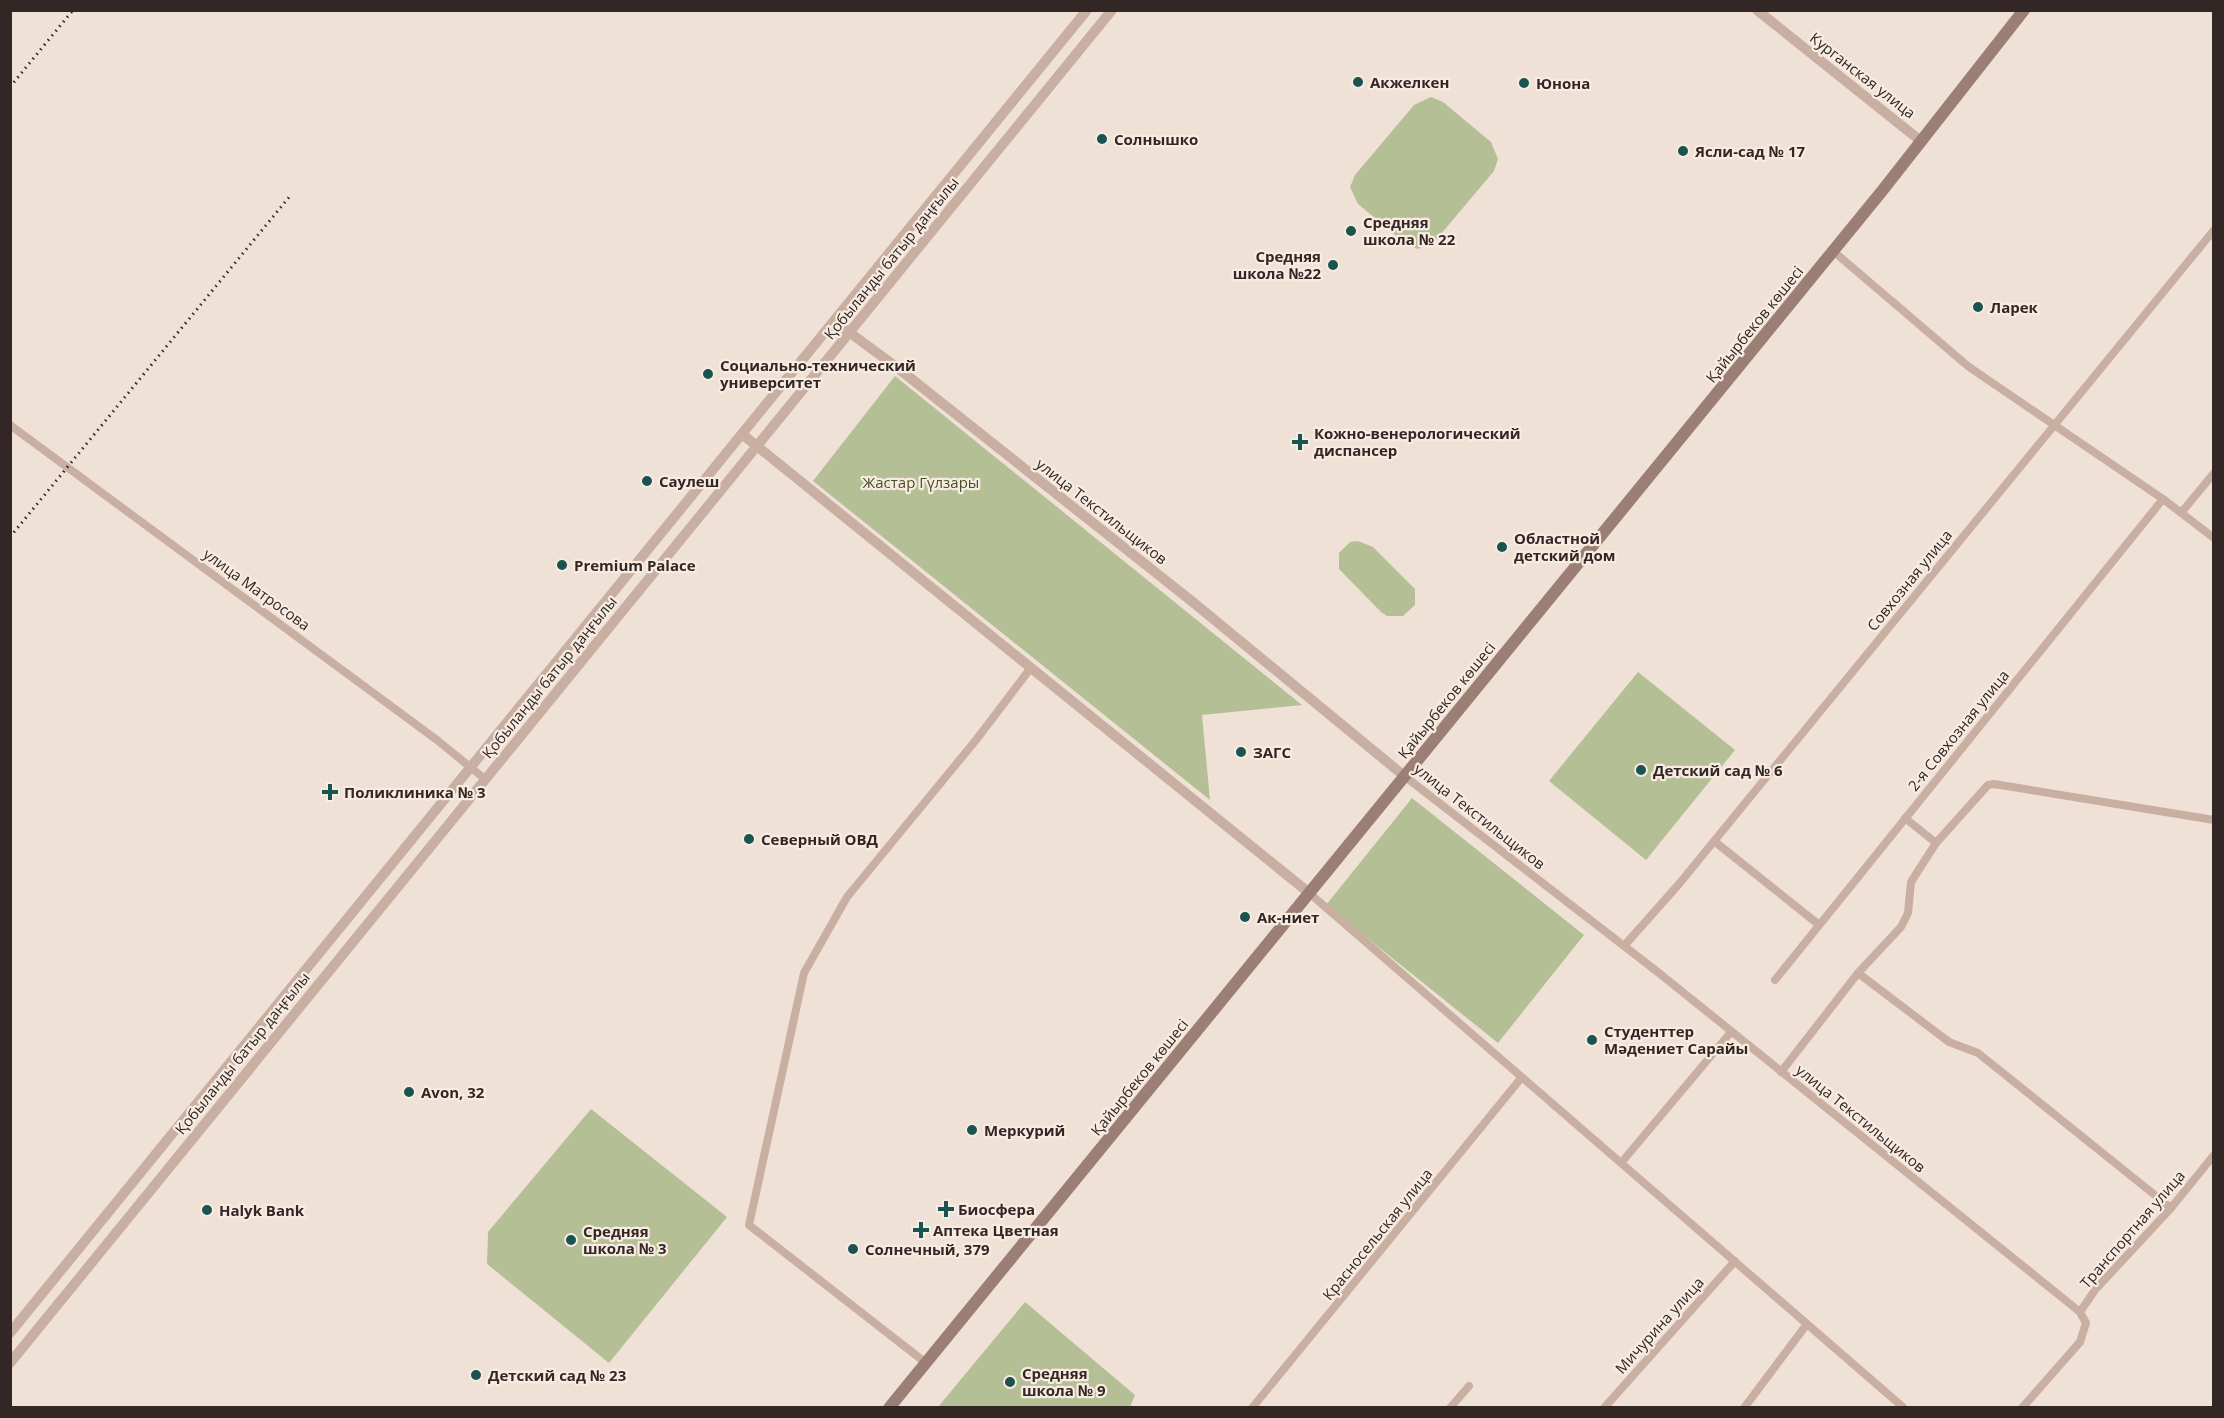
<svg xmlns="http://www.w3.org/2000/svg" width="2224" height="1418" font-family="'Open Sans',sans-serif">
  <rect width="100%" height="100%" fill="#f0e1d6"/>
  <path fill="#b5bf96" d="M1431,97l12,5 48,40 7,17 -4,12 -59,70 -17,8 -12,-5 -48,-40 -8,-17 5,-12 59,-70z
    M895,376l407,329 -100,10 8,85 -397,-319z
    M1358,541l15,6 42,42v16l-12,11h-16l-6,-4 -42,-43v-16l11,-11z
    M1638,672l97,78 -89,110 -97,-79z
    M1412,798l172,137 -86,108 -172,-138z
    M591,1109l136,108 -118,146 -122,-99 1,-32z
    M1025,1302l110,93 -5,12h-192z"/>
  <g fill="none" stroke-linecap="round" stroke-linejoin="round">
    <path stroke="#c8afa2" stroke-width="8" d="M1833,251l136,116 194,132 51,39
      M10,425l427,315 48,39
      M2181,513l33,-40
      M1403,775l256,198 421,339
      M1905,818l31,25 -25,39 -3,31 -7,14 -43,46 91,69 29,11 193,155
      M1714,841l104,83
      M1936,843l52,-58 6,-1 220,36
      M1308,892l596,516
      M1624,946l55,-62 535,-654
      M1775,980l388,-481
      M1781,1072l77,-99
      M1621,1163l110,-131
      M926,1363l-177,-138 55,-252 43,-76 129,-157 54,-71
      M1252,1408l270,-331
      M1450,1408l19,-22
      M1604,1408l131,-147
      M1744,1408l63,-84
      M2022,1408l58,-66 6,-19 -6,-11 15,-22 76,-82 43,-53"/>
    <path stroke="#c8afa2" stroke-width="10" d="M1757,10l165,132
      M834,321l65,48 295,234 209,172
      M742,434l566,458
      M10,1333l1077,-1323
      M10,1363l1102,-1353"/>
    <path stroke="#9b7e74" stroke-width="12" d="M889,1408l993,-1217 142,-181"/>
    <path stroke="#322724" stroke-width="3" stroke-dasharray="1.5 4.5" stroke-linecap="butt" d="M10,87l63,-77
      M10,537l280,-341"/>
  </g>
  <g fill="#1b5351" stroke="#f8ebe1" stroke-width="2">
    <circle cx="1358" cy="82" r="6"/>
    <circle cx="1524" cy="83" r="6"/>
    <circle cx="1102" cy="139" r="6"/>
    <circle cx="1683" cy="151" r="6"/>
    <circle cx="1351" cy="231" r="6"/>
    <circle cx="1333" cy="265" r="6"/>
    <circle cx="1978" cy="307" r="6"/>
    <circle cx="708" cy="374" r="6"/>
    <path d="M1297 433h6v6h6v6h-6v6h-6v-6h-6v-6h6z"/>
    <circle cx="647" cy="481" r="6"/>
    <circle cx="1502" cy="547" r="6"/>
    <circle cx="562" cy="565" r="6"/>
    <circle cx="1241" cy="752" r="6"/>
    <circle cx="1641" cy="770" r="6"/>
    <path d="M327 783h6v6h6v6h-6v6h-6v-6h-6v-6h6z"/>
    <circle cx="749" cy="839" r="6"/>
    <circle cx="1245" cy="917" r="6"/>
    <circle cx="1592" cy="1040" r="6"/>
    <circle cx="409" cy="1092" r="6"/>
    <circle cx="972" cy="1130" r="6"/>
    <path d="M943 1200h6v6h6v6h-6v6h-6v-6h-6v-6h6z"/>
    <circle cx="207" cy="1210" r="6"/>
    <path d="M918 1221h6v6h6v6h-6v6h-6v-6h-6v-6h6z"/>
    <circle cx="571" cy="1240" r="6"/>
    <circle cx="853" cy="1249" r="6"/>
    <circle cx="476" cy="1375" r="6"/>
    <circle cx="1010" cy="1382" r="6"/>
  </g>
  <g text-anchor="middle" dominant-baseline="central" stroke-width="4.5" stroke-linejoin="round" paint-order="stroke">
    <g font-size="15" fill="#322724" stroke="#f8ebe1">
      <text transform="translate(1863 75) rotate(38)">Курганская улица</text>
      <text transform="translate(891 258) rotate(-51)">Қобыланды батыр даңғылы</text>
      <text transform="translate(1754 324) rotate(-51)">Қайырбеков көшесі</text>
      <text transform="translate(1102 511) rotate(38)">улица Текстильщиков</text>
      <text transform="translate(1909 580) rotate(-51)">Совхозная улица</text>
      <text transform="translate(257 589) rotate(36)">улица Матросова</text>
      <text transform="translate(549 677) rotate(-51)">Қобыланды батыр даңғылы</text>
      <text transform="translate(1446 700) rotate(-51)">Қайырбеков көшесі</text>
      <text transform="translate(1958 730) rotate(-51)">2-я Совхозная улица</text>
      <text transform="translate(1480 816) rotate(38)">улица Текстильщиков</text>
      <text transform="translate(242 1053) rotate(-51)">Қобыланды батыр даңғылы</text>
      <text transform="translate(1139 1077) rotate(-51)">Қайырбеков көшесі</text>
      <text transform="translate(1861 1118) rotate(39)">улица Текстильщиков</text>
      <text transform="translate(2132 1229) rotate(-49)">Транспортная улица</text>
      <text transform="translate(1377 1234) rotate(-51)">Красносельская улица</text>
      <text transform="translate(1659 1325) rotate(-48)">Мичурина улица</text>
    </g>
    <g font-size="15" font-weight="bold" fill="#322724" stroke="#f8ebe1" text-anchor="start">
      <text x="1370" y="82">Акжелкен</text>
      <text x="1536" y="83">Юнона</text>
      <text x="1114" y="139">Солнышко</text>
      <text x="1695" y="151">Ясли-сад № 17</text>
      <text x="1363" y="222">Средняя<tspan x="1363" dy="17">школа № 22</tspan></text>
      <text x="1321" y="256" text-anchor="end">Средняя<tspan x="1321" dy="17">школа №22</tspan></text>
      <text x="1990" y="307">Ларек</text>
      <text x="720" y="365">Социально-технический<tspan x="720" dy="17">университет</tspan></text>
      <text x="1314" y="433">Кожно-венерологический<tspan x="1314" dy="17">диспансер</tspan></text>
      <text x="659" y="481">Саулеш</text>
      <text x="1514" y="538">Областной<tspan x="1514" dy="17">детский дом</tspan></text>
      <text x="574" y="565">Premium Palace</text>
      <text x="1253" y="752">ЗАГС</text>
      <text x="1653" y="770">Детский сад № 6</text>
      <text x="344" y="792">Поликлиника № 3</text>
      <text x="761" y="839">Северный ОВД</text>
      <text x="1257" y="917">Ак-ниет</text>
      <text x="1604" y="1031">Студенттер<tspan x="1604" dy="17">Мәдениет Сарайы</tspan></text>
      <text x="421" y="1092">Avon, 32</text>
      <text x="984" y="1130">Меркурий</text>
      <text x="958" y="1209">Биосфера</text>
      <text x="219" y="1210">Halyk Bank</text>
      <text x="933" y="1230">Аптека Цветная</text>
      <text x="583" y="1231">Средняя<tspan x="583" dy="17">школа № 3</tspan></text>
      <text x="865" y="1249">Солнечный, 379</text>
      <text x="1022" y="1373">Средняя<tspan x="1022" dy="17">школа № 9</tspan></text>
      <text x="488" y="1375">Детский сад № 23</text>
    </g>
    <g font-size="15" fill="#465028" stroke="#f8ebe1">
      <text x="921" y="482">Жастар Гүлзары</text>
    </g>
  </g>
  <rect width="2224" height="1418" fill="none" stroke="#322724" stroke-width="24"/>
</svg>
